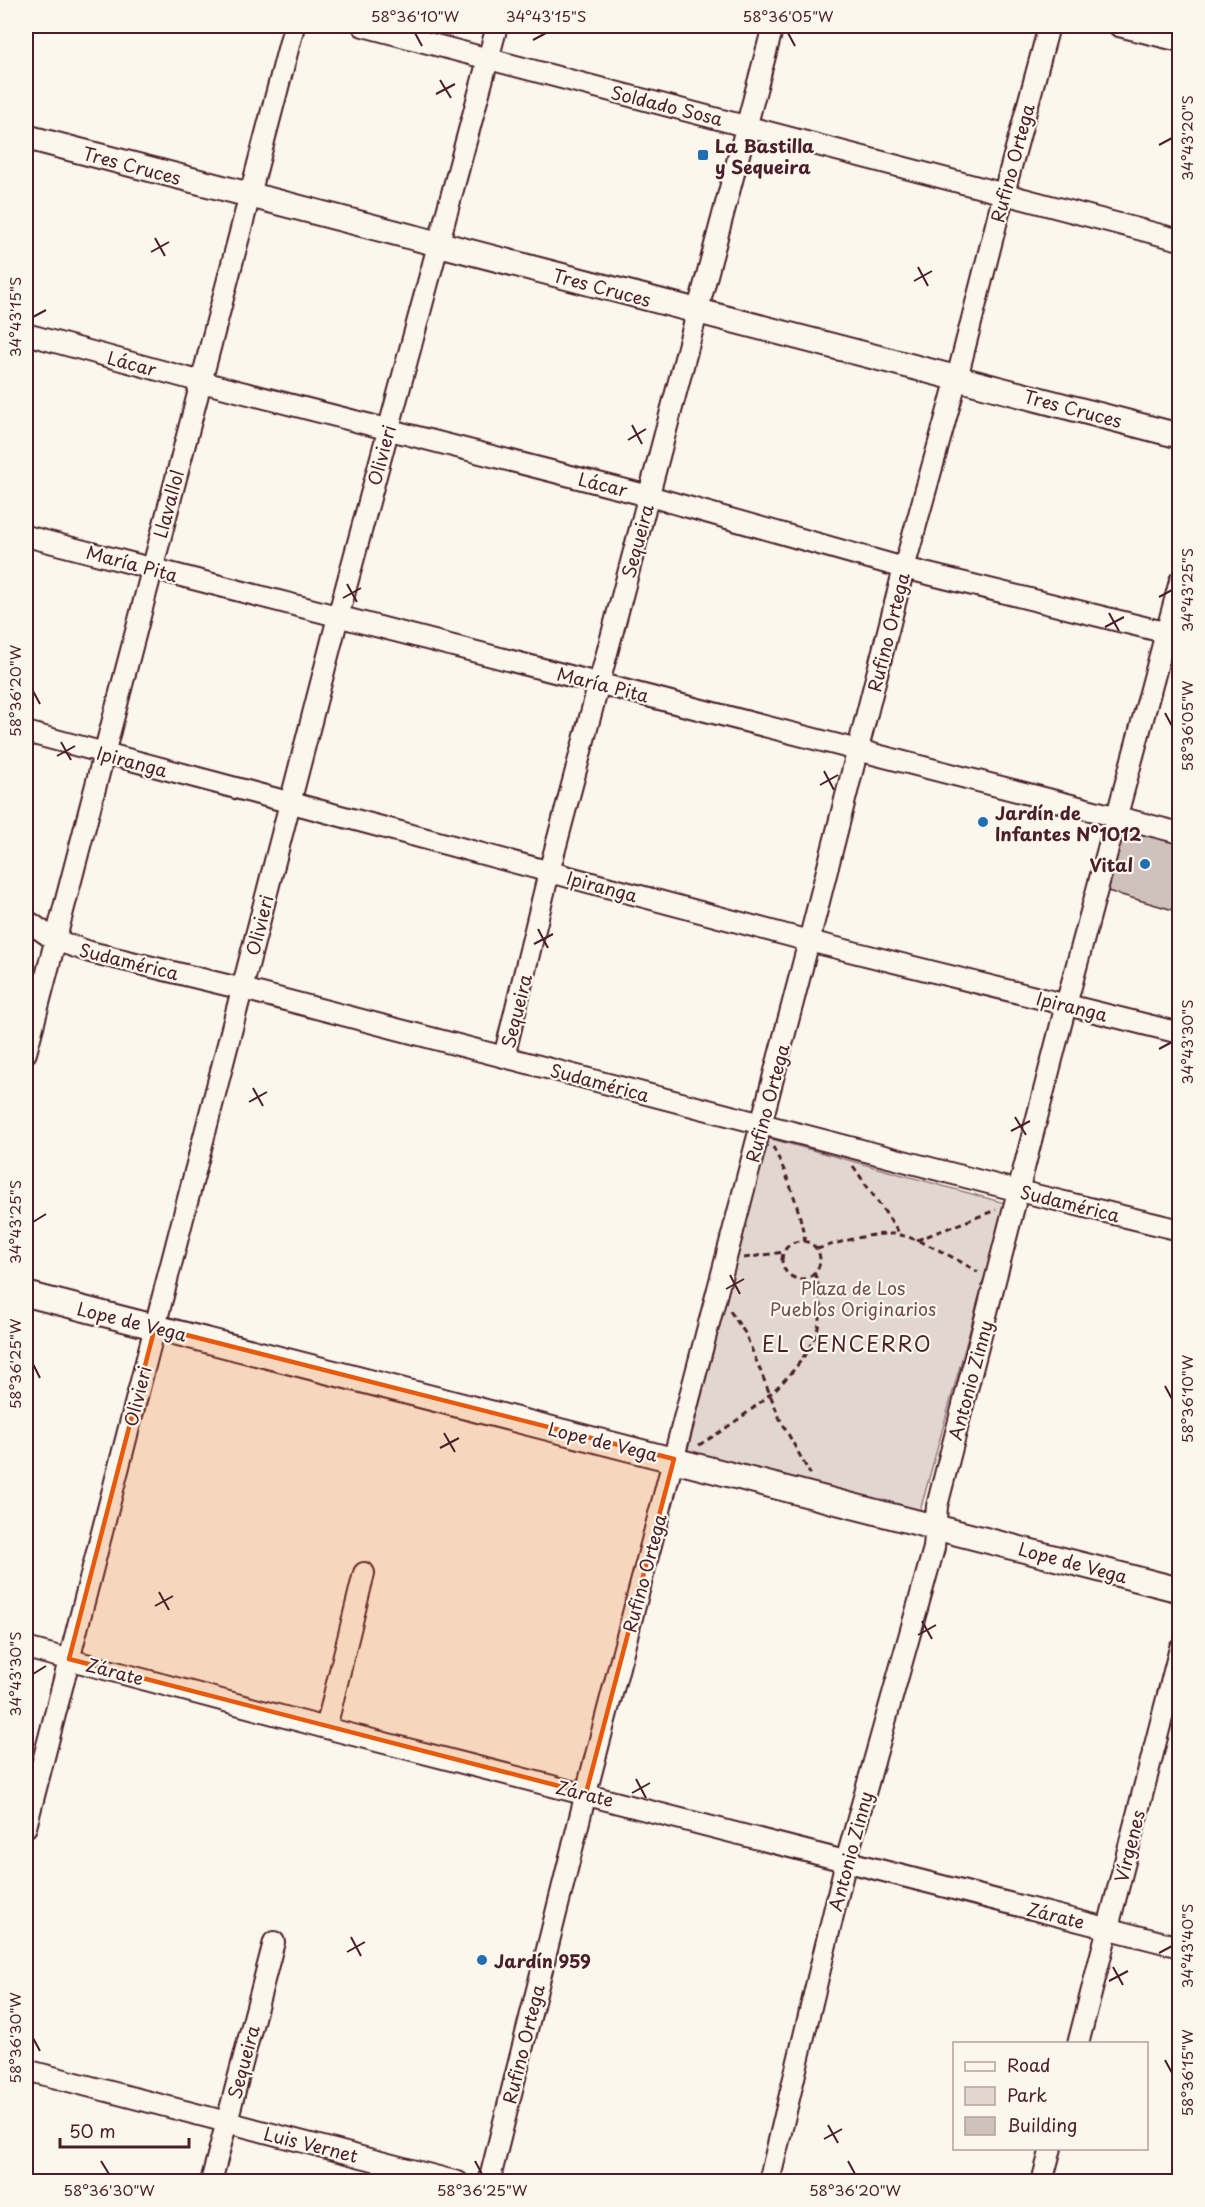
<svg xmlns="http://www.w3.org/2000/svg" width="1205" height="2207" font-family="'Playpen Sans',sans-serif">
  <rect width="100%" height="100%" fill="#fbf7ec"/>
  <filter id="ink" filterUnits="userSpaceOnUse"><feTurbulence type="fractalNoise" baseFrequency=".0167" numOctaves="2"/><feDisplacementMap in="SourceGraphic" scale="12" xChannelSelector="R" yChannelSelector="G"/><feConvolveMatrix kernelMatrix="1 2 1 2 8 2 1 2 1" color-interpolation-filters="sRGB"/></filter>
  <g filter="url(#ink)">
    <path fill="#e2d7d0" stroke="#967b7e" stroke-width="1.5" d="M768,1138l237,65 -85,308 -233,-58z"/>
    <path fill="#cfc2bc" stroke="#4a1f2b" stroke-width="1.5" d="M1122,824l58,15v73l-76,-22z"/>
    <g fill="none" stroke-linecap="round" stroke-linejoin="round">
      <g stroke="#4a1f2b" stroke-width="15">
        <path id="service" d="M26,981l17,6"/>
      </g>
      <g stroke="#4a1f2b" stroke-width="24">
        <path id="minor" d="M363,26l817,214
          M1119,26l61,15
          M26,334l176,48 447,114 255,72 276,68
          M26,536l1154,297
          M26,732l783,209 371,92
          M26,920l29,20 35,12 153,37 776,202 161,39
          M26,1053l268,-1027
          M504,1057l45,-185 224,-846
          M26,1648l300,80 854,219
          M326,1728l38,-155
          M26,1827l312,-1210 159,-591
          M1078,2044l102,-396
          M26,2070l432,112
          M211,2182l63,-240
          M489,2182l97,-389 223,-852 95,-373 53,-190 47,-185 45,-167
          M769,2182l77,-321 88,-313 3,-42 129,-501 114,-424
          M1042,2182l9,-34"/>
      </g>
      <g stroke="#4a1f2b" stroke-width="28">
        <path id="tertiary" d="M26,137l1154,299
          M26,1294l1154,296"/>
      </g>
      <path stroke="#4a1f2b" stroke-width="3" stroke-dasharray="6 4.5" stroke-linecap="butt" d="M773,1147c16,31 26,60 32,94
        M853,1166l47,68
        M917,1240l79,-30
        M782 1260a19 19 0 1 1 38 0a19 19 0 1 1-38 0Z
        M817,1249c24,-7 51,-16 77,-15 23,2 64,26 84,38
        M744,1258l40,-6
        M730,1311l15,22 35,86 30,55
        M699,1445c43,-26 113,-74 121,-127 3,-16 0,-31 -6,-46"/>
      <use href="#service" stroke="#fbf7ec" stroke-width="10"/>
      <use href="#minor" stroke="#fbf7ec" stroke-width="20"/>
      <use href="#tertiary" stroke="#fbf7ec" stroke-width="24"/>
    </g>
  </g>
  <path fill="#e8590c" fill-opacity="0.2" stroke="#e8590c" stroke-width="4.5" stroke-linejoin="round" d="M155,1327l519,132 -88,334 -517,-134z"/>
  <path fill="none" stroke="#4a1f2b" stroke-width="2" d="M415,33l7,13M788,33l7,13M533,40l13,-7M440,80l11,18M436,94l19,-10M1159,145l13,-7M155,238l10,18M151,252l18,-10M918,267l10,19M914,281l18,-10M33,317l13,-7M632,425l10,19M628,440l18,-11M347,584l10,18M1159,597l13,-7M343,598l18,-10M1109,613l10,18M1105,627l19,-10M33,691l7,13M1165,713l7,13M61,742l10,18M57,756l18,-10M824,771l10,19M820,785l18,-10M538,929l10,19M534,944l19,-10M1159,1049l13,-7M253,1088l10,18M249,1102l18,-10M1015,1117l11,18M1011,1131l19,-10M33,1222l13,-8M730,1275l10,19M726,1289l18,-10M33,1364l7,14M1165,1386l7,13M444,1433l11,19M440,1448l19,-10M159,1592l10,18M155,1606l18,-10M922,1621l10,18M918,1635l18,-10M33,1674l13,-8M636,1779l10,19M632,1793l18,-10M351,1937l10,19M347,1952l18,-10M1159,1953l13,-7M1113,1967l10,18M1109,1981l19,-10M33,2038l7,13M1165,2060l7,13M828,2125l10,18M824,2139l18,-10M101,2161l8,13M475,2161l7,13M848,2161l7,13"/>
  <g fill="#1f6fb2" stroke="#fbf7ec" stroke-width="2">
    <rect x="697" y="149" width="12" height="12" rx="3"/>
    <circle cx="983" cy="822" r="6"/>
    <circle cx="1145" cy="864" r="6"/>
    <circle cx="482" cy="1960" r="6"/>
  </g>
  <g text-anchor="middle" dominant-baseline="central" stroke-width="4.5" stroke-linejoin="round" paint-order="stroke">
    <g font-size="18" fill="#4a1f2b" stroke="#fbf7ec">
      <text transform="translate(667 105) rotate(14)">Soldado Sosa</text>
      <text transform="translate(1012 163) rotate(-75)">Rufino Ortega</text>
      <text transform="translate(132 165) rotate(15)">Tres Cruces</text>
      <text transform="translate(602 287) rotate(15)">Tres Cruces</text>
      <text transform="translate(132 363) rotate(15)">Lácar</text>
      <text transform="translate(1073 408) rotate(15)">Tres Cruces</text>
      <text transform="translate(381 455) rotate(-75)">Olivieri</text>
      <text transform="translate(603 484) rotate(14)">Lácar</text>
      <text transform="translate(168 504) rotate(-75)">Llavallol</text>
      <text transform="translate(637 541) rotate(-75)">Sequeira</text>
      <text transform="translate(132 563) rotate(15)">María Pita</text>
      <text transform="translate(888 632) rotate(-76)">Rufino Ortega</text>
      <text transform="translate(603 684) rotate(14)">María Pita</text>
      <text transform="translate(132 761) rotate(15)">Ipiranga</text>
      <text transform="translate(602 886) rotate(15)">Ipiranga</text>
      <text transform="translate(259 925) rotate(-76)">Olivieri</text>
      <text transform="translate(129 961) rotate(14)">Sudamérica</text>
      <text transform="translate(1072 1006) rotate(14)">Ipiranga</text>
      <text transform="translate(516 1011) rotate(-76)">Sequeira</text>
      <text transform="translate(600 1082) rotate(15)">Sudamérica</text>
      <text transform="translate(767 1103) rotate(-75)">Rufino Ortega</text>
      <text transform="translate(1070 1203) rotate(14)">Sudamérica</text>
      <text transform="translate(132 1321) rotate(14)">Lope de Vega</text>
      <text transform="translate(970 1380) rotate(-75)">Antonio Zinny</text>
      <text transform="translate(137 1396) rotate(-76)">Olivieri</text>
      <text transform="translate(603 1441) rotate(14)">Lope de Vega</text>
      <text transform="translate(1073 1562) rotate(15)">Lope de Vega</text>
      <text transform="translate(644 1573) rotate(-75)">Rufino Ortega</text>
      <text transform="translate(115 1671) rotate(15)">Zárate</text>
      <text transform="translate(585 1793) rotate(14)">Zárate</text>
      <text transform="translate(1129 1846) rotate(-76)">Vírgenes</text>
      <text transform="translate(850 1851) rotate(-75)">Antonio Zinny</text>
      <text transform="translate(1056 1915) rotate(14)">Zárate</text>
      <text transform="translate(523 2044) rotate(-76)">Rufino Ortega</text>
      <text transform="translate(243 2062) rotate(-75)">Sequeira</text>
      <text transform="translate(311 2144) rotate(14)">Luis Vernet</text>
    </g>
    <g font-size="18" font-weight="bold" fill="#4a1f2b" stroke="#fbf7ec" text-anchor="start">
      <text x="715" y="145">La Bastilla<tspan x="715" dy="21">y Sequeira</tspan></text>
      <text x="995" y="812">Jardín de<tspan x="995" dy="21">Infantes Nº1012</tspan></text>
      <text x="1133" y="864" text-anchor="end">Vital</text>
      <text x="494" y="1960">Jardín 959</text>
    </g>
    <g font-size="18" fill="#704d54" stroke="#fbf7ec">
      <text x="853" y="1287">Plaza de Los<tspan x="853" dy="21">Pueblos Originarios</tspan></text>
    </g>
    <g font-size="21" letter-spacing="1.5" fill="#4a1f2b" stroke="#fbf7ec">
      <text x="847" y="1343">EL CENCERRO</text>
    </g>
  </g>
  <rect width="1205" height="2207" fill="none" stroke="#fbf7ec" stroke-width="66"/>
  <rect x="953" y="2042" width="195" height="108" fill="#fbf7ec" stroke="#b4a19f" stroke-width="1.5"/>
  <rect x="965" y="2062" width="30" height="9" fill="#fbf7ec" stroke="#b4a19f" stroke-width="1.5"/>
  <text x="1007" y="2072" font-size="18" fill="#4a1f2b">Road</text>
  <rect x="965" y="2087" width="30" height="18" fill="#e2d7d0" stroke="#b4a19f" stroke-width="1.5"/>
  <text x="1007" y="2102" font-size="18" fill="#4a1f2b">Park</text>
  <rect x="965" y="2117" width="30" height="18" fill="#cfc2bc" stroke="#b4a19f" stroke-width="1.5"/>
  <text x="1007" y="2132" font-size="18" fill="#4a1f2b">Building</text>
  <path d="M60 2138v9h129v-9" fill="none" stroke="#4a1f2b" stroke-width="3"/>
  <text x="69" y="2138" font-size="18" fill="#4a1f2b" stroke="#fbf7ec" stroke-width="4.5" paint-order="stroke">50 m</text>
  <rect x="33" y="33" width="1139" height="2141" fill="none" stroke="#4a1f2b" stroke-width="2"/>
  <g font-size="15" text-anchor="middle" fill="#4a1f2b">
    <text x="415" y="22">58°36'10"W</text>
    <text x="546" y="22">34°43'15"S</text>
    <text x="788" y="22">58°36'05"W</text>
    <text transform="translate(1188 138) rotate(-90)" y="5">34°43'20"S</text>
    <text transform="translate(16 317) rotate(-90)" y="5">34°43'15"S</text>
    <text transform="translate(1188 590) rotate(-90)" y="5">34°43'25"S</text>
    <text transform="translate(16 691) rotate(-90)" y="5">58°36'20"W</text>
    <text transform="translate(1188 726) rotate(-90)" y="5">58°36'05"W</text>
    <text transform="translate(1188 1042) rotate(-90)" y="5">34°43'30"S</text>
    <text transform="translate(16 1222) rotate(-90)" y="5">34°43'25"S</text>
    <text transform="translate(16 1364) rotate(-90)" y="5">58°36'25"W</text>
    <text transform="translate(1188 1399) rotate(-90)" y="5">58°36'10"W</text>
    <text transform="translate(16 1674) rotate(-90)" y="5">34°43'30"S</text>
    <text transform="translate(1188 1946) rotate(-90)" y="5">34°43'40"S</text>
    <text transform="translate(16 2038) rotate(-90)" y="5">58°36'30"W</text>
    <text transform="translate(1188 2073) rotate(-90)" y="5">58°36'15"W</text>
    <text x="109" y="2196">58°36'30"W</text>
    <text x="482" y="2196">58°36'25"W</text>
    <text x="855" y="2196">58°36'20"W</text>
  </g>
</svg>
